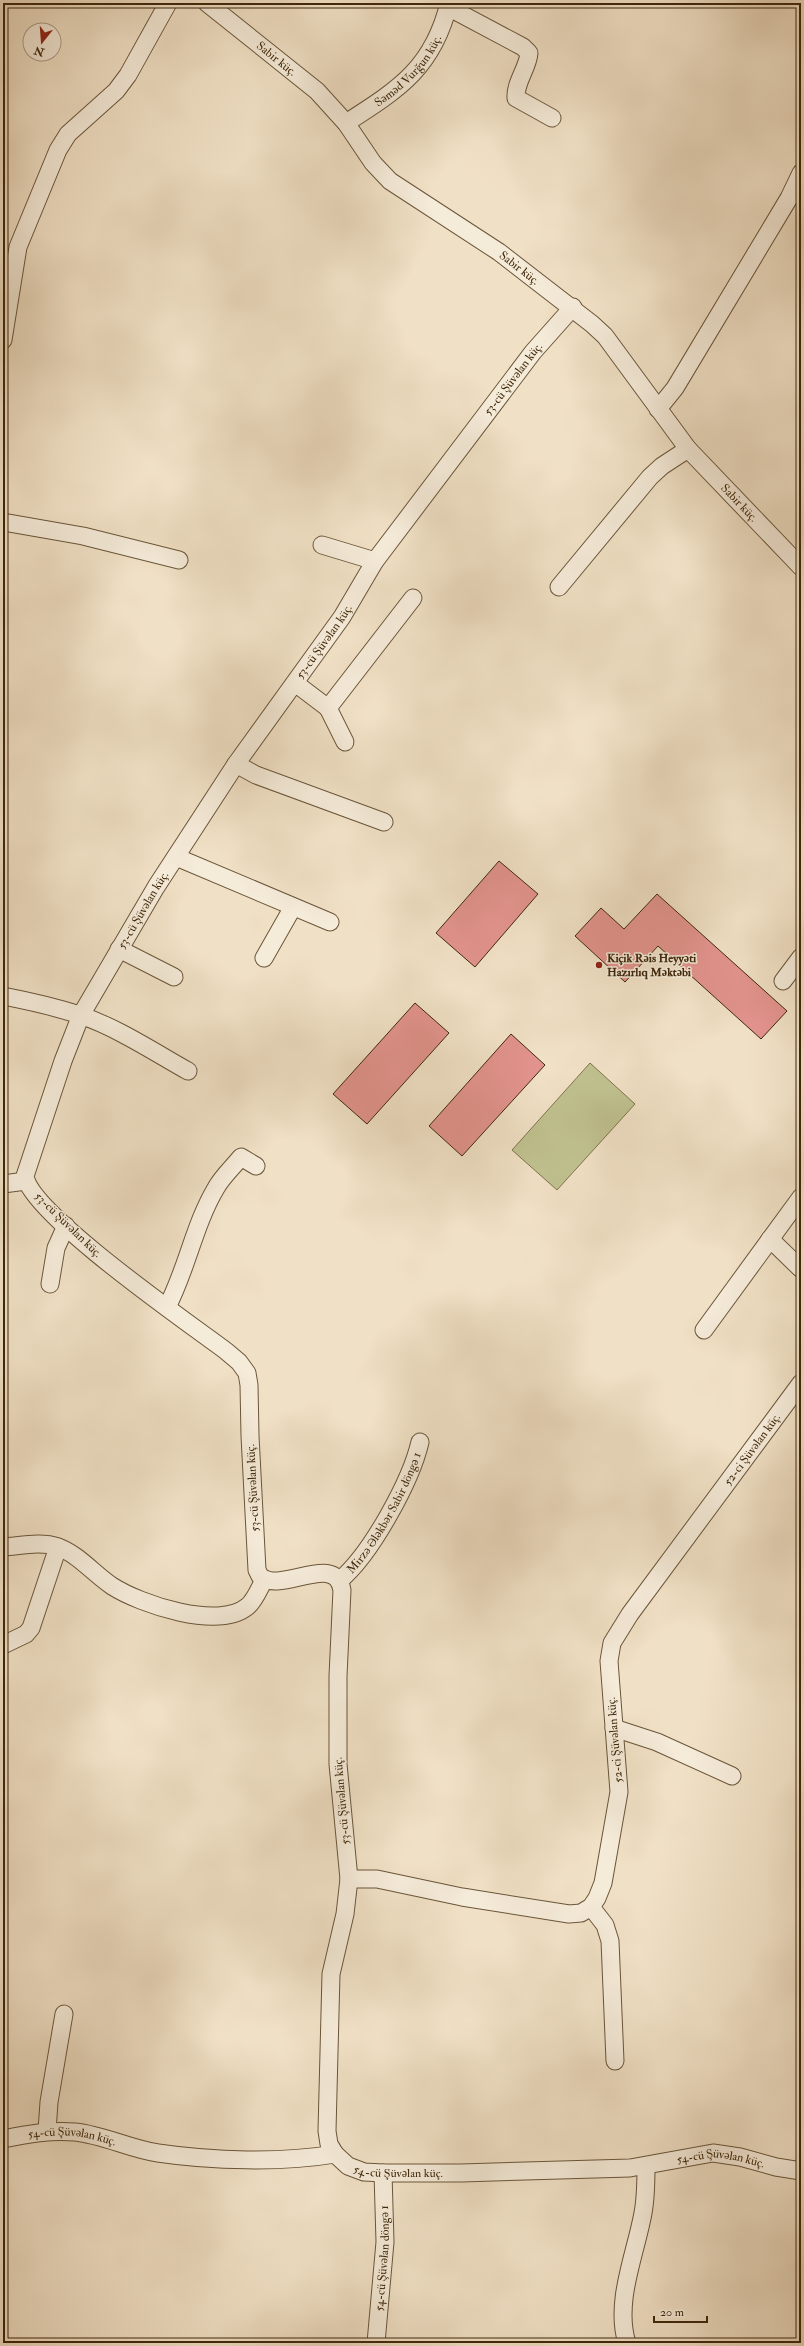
<svg xmlns="http://www.w3.org/2000/svg" width="804" height="2346" font-family="'IM FELL Double Pica',serif">
  <rect width="100%" height="100%" fill="#f0e0c5"/>
  <filter id="stains"><feTurbulence type="fractalNoise" baseFrequency=".005" numOctaves="4"/><feColorMatrix values="0 0 0 0 .2 0 0 0 0 .09 0 0 0 0 .02 0 0 0 .5 -.17"/></filter>
  <radialGradient id="worn" r=".72"><stop offset=".6" stop-color="#630" stop-opacity="0"/><stop offset="1" stop-color="#630" stop-opacity=".3"/></radialGradient>
  <path fill="#c0c190" stroke="#7f744d" d="M590,1063l45,41 -78,86 -45,-40z"/>
  <path fill="#e2938d" stroke="#3e270a" d="M499,861l39,33 -63,73 -39,-34z
    M657,894l130,117 -26,28 -103,-93 -33,36 -50,-46 26,-28 23,21z
    M415,1003l34,30 -82,91 -34,-30z
    M511,1034l34,31 -83,91 -33,-30z"/>
  <g fill="none" stroke-linecap="round" stroke-linejoin="round">
    <g stroke="#6a5539" stroke-width="19">
      <g id="minor">
        <path id="s1" d="M207,3l110,88 29,32 27,40 17,18 109,71 93,72 13,12 83,113 113,118"/>
        <path d="M448,7l75,40 6,6c-1,15 -14,29 -13,45l36,20"/>
        <path id="s2" d="M346,123c53,-34 87,-55 103,-120"/>
        <path d="M3,340l15,-93 40,-97 10,-16 48,-43 12,-16 40,-72"/>
        <path d="M658,409l17,-21 114,-190 12,-25"/>
        <path d="M3,522l80,14 96,24"/>
        <path d="M322,545l53,16"/>
        <path d="M559,587l91,-110 12,-11 26,-17"/>
        <path d="M295,683l33,25 85,-110"/>
        <path d="M328,708l17,34"/>
        <path d="M236,764l20,11 128,47"/>
        <path d="M176,857l154,65"/>
        <path d="M119,949l55,28"/>
        <path d="M264,958l29,-51"/>
        <path d="M783,981l18,-24"/>
        <path d="M3,996c26,5 52,11 77,19 38,13 74,37 108,56"/>
        <path d="M3,1184l23,-3"/>
        <path d="M770,1239l31,30"/>
        <path d="M50,1284l6,-36 10,-22"/>
        <path d="M167,1307c20,-38 27,-82 49,-119 6,-11 17,-21 25,-31l15,9"/>
        <path d="M704,1330l97,-133"/>
        <path d="M3,1547c17,-1 38,-6 55,0 20,7 36,27 54,39 28,18 107,45 136,20 7,-6 11,-17 16,-26"/>
        <path id="s3" d="M340,1580c31,-26 71,-99 80,-138"/>
        <path d="M3,1645l23,-11 5,-6 27,-81"/>
        <path d="M614,1728l43,14 75,34"/>
        <path id="s4" d="M349,1879h28l85,18 107,17 12,-1 10,-6 6,-9 6,-15 16,-91 -10,-131 3,-18 18,-29 171,-231"/>
        <path d="M591,1907l14,18 5,16 5,120"/>
        <path d="M47,2131l2,-29 15,-88"/>
        <path id="s5" d="M3,2139c25,-5 47,-9 72,-7 29,3 55,17 83,21 54,8 124,10 177,1l13,12 16,6 19,1h78l169,-5 83,-15 27,4 36,10 25,4"/>
        <path id="s6" d="M335,2154l-6,-10 -2,-13 4,-157 14,-60 4,-35 -11,-115v-88l4,-86c-7,-39 -61,5 -82,-14l-3,-6 -7,-134 -1,-51 -2,-12 -8,-11 -13,-11c-36,-27 -195,-137 -201,-175l38,-115 18,-46 75,-128 80,-123 106,-147 33,-56 158,-209 40,-45"/>
        <path id="s7" d="M376,2343l9,-101 -2,-69"/>
        <path d="M627,2343c-13,-41 9,-90 16,-130 3,-16 3,-31 3,-47"/>
      </g>
    </g>
    <use href="#minor" stroke="#f5ebd9" stroke-width="17"/>
  </g>
  <circle fill="#8f2418" stroke="#f5ebd9" stroke-width="1.5" cx="599" cy="965" r="4"/>
  <g text-anchor="middle" dominant-baseline="central" stroke-width="3" stroke-linejoin="round" paint-order="stroke">
    <g font-size="12" fill="#3e270a" stroke="#f5ebd9">
      <text stroke="none"><textPath href="#s1" startOffset="89">Sabir küç.</textPath></text>
      <text stroke="none"><textPath href="#s2" startOffset="82">Səməd Vurğun küç.</textPath></text>
      <text stroke="none"><textPath href="#s1" startOffset="413">Sabir küç.</textPath></text>
      <text stroke="none"><textPath href="#s6" startOffset="2105">53-cü Şüvəlan küç.</textPath></text>
      <text stroke="none"><textPath href="#s1" startOffset="737">Sabir küç.</textPath></text>
      <text stroke="none"><textPath href="#s6" startOffset="1781">53-cü Şüvəlan küç.</textPath></text>
      <text stroke="none"><textPath href="#s6" startOffset="1457">53-cü Şüvəlan küç.</textPath></text>
      <text transform="translate(68 1225) rotate(44)">53-cü Şüvəlan küç.</text>
      <text stroke="none"><textPath href="#s4" startOffset="755">52-ci Şüvəlan küç.</textPath></text>
      <text transform="translate(253 1488) rotate(-93)">53-cü Şüvəlan küç.</text>
      <text stroke="none"><textPath href="#s3" startOffset="81">Mirzə Ələkbər Sabir döngə 1</textPath></text>
      <text transform="translate(615 1740) rotate(-95)">52-ci Şüvəlan küç.</text>
      <text transform="translate(342 1801) rotate(-95)">53-cü Şüvəlan küç.</text>
      <text stroke="none"><textPath href="#s5" startOffset="70">54-cü Şüvəlan küç.</textPath></text>
      <text stroke="none"><textPath href="#s5" startOffset="729">54-cü Şüvəlan küç.</textPath></text>
      <text stroke="none"><textPath href="#s5" startOffset="405">54-cü Şüvəlan küç.</textPath></text>
      <text stroke="none"><textPath href="#s7" startOffset="85">54-cü Şüvəlan döngə 1</textPath></text>
    </g>
    <g font-size="12" font-weight="bold" fill="#3e270a" stroke="#f5ebd9" text-anchor="start">
      <text x="607" y="958">Kiçik Rəis Heyyəti<tspan x="607" dy="14">Hazırlıq Məktəbi</tspan></text>
    </g>
  </g>
  <rect width="804" height="2346" fill="none" stroke="#f0e0c5" stroke-width="16"/>
  <rect x="4" y="4" width="796" height="2338" fill="none" stroke="#3e270a" stroke-width="2"/>
  <rect x="8" y="8" width="788" height="2330" fill="none" stroke="#3e270a"/>
  <g transform="translate(42 42) rotate(197)"><circle r="19" fill="#f5ebd9" stroke="#ac9d86"/>
  <path d="M0-3L7 15L0 10L-7 15Z" fill="#8f2418"/>
  <text y="-6" font-size="11" font-weight="bold" text-anchor="middle" fill="#3e270a">N</text>
  </g>
  <path d="M654 2316v6h53v-6" fill="none" stroke="#3e270a" stroke-width="2"/>
  <text x="660" y="2316" font-size="12" fill="#3e270a" stroke="#f5ebd9" stroke-width="3" paint-order="stroke">20 m</text>
  <rect width="100%" height="100%" filter="url(#stains)"/>
  <rect width="100%" height="100%" fill="url(#worn)"/>
</svg>
